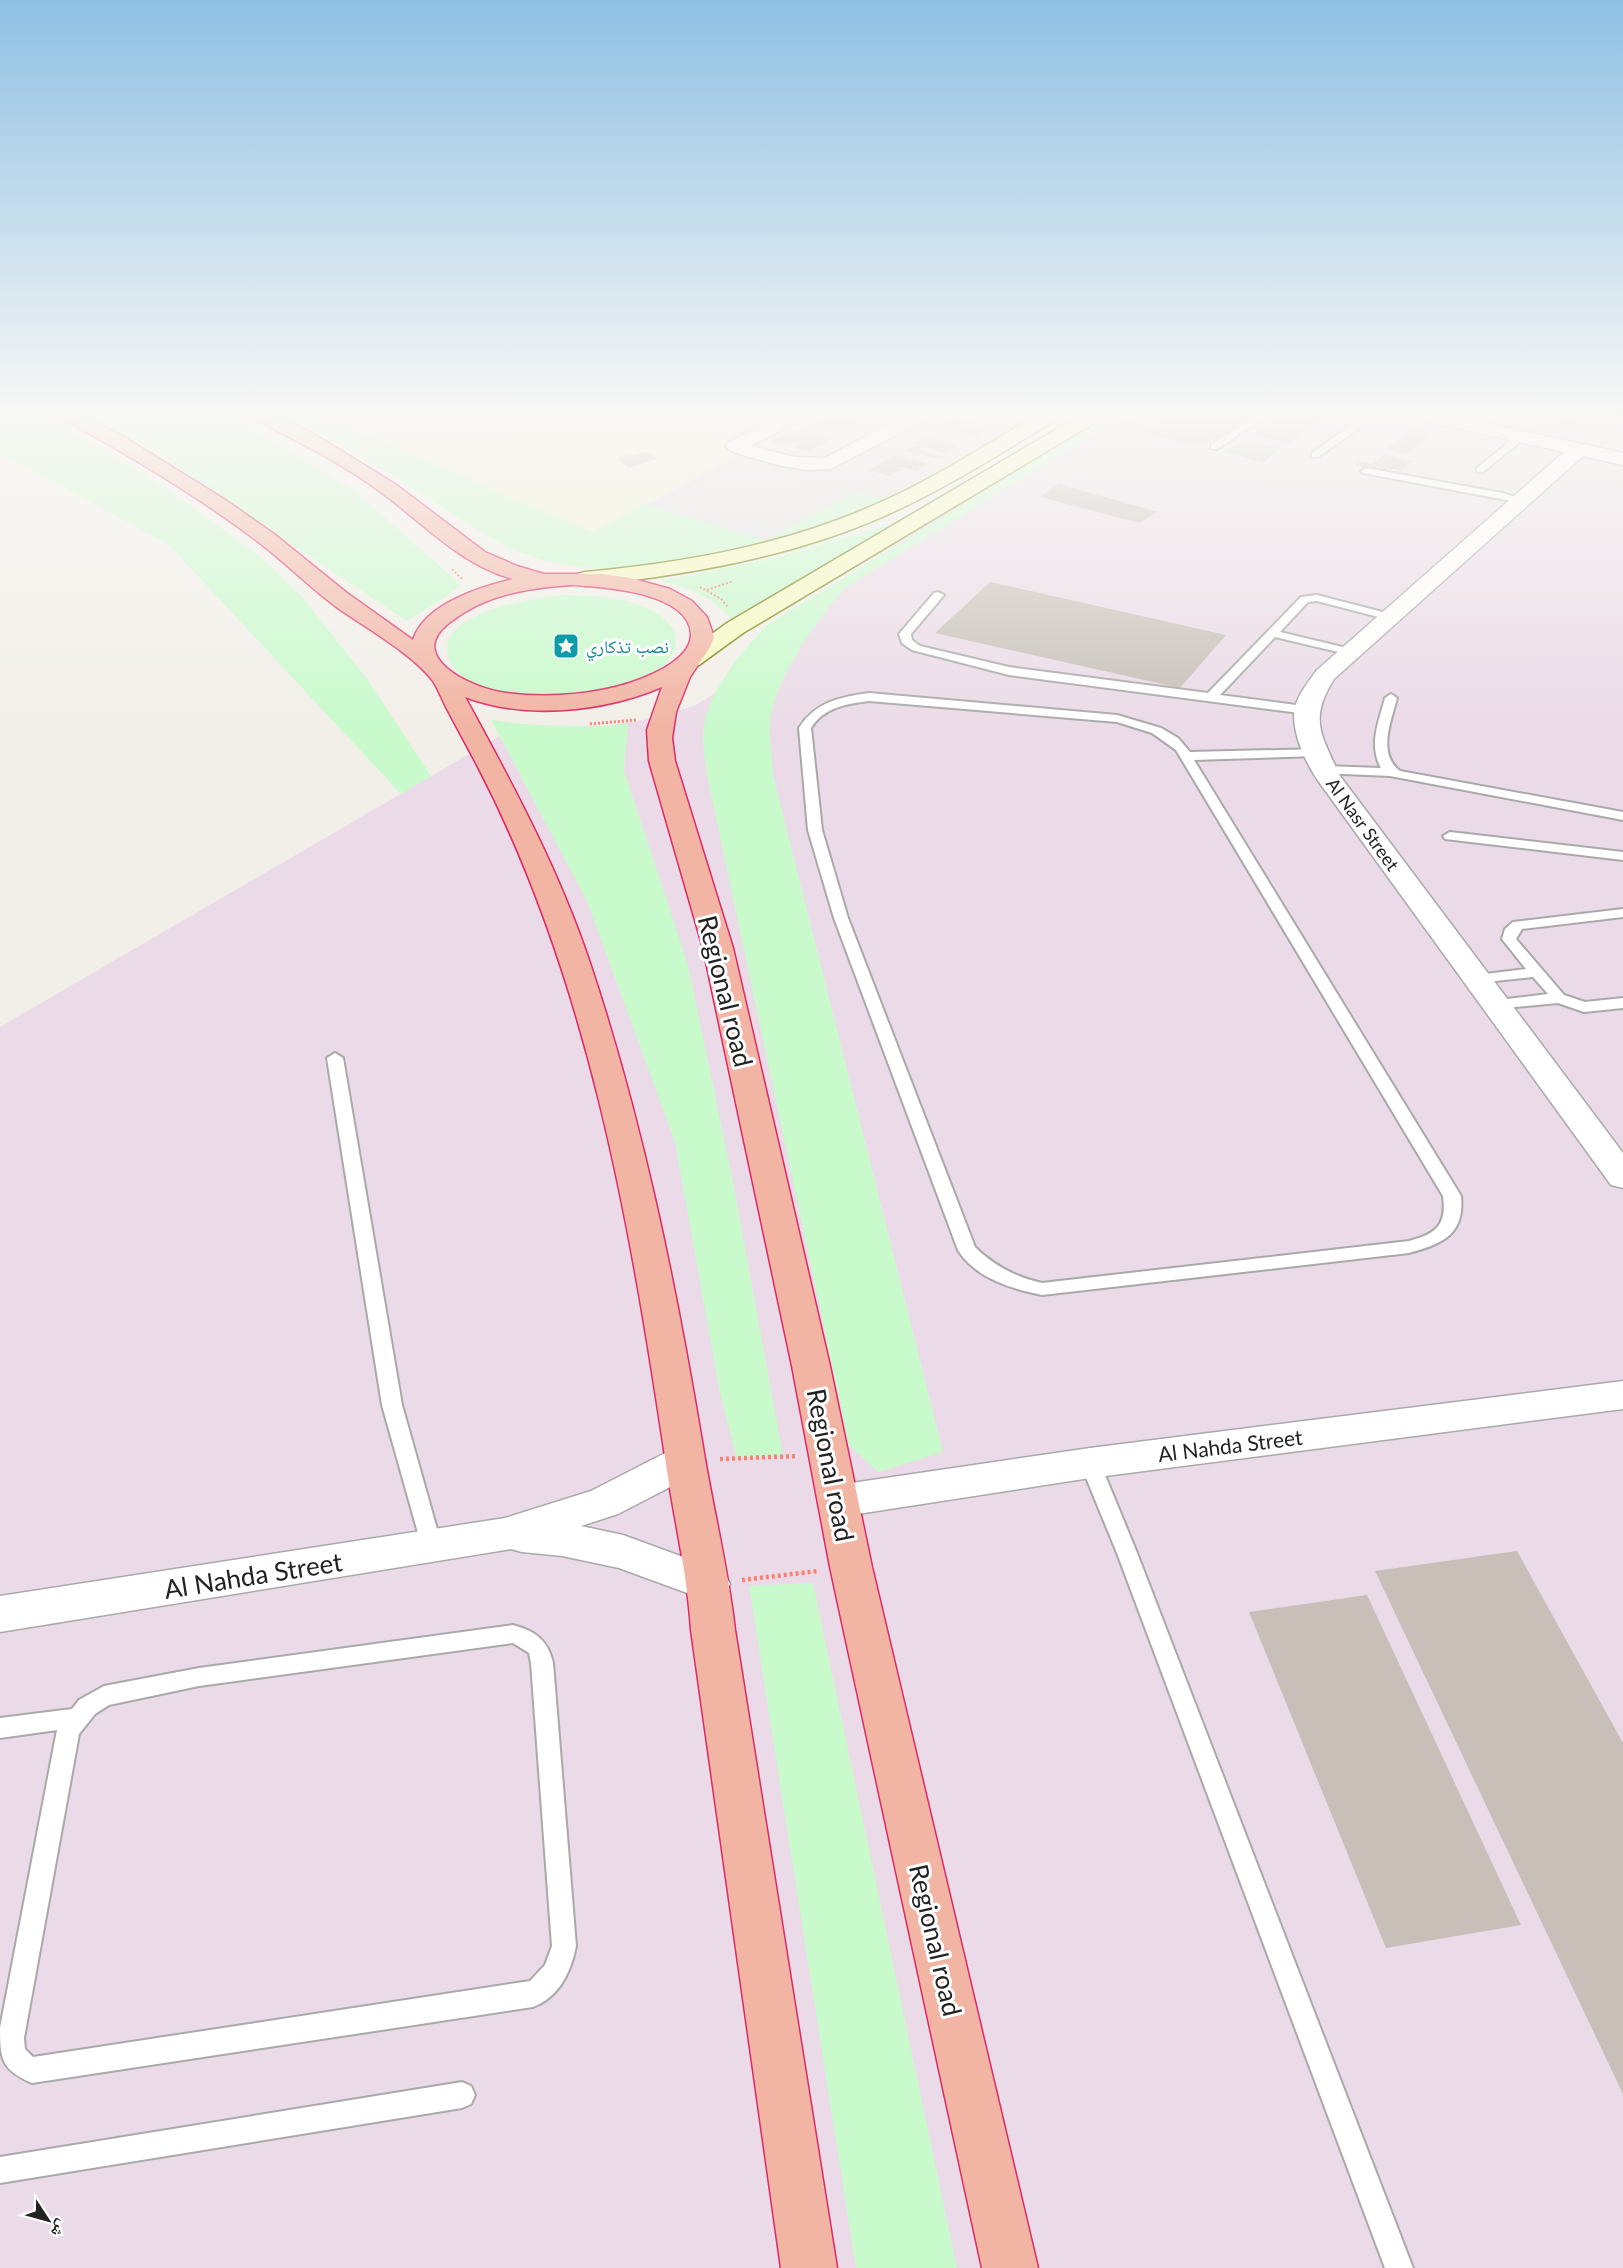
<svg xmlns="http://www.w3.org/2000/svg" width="1623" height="2268" font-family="Lato,'Noto Naskh Arabic',sans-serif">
  <rect width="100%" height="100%" fill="#f2efe9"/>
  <path fill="#e0dfdf" d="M820,413h251l-165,93 -35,17 -77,28 -43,10 -148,8 -60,-11z"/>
  <path fill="#ebdbe8" d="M1108,413h515v1855h-1623v-1241l507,-295h67l75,-13 45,-13 23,-14 12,-13 44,-52 114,-77z"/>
  <path fill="#eef0d5" d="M315,413h505l-229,119z"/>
  <path fill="#c8facc" d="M0,413h34l42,22 85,49 102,75 40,39 64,81 64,97 -30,18 -233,-250 -168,-91z
    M78,413h147l129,77 107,95 -19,14 -35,22 -240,-160z
    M277,413h38l276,119 54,-28 120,36 91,-48 50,14c-37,18 -75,35 -114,45 -84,22 -222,34 -299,-12 -71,-43 -140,-92 -216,-126z
    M1112,413h17l-281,173c-30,30 -75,95 -78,138 -1,16 2,34 3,51l170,677 -65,20 -29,-27 -142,-670c-1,-12 -4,-25 -4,-37 1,-43 36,-83 64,-113z
    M898,522l-167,97c-19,-22 -41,-31 -69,-38l121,-25z
    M567,595c32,1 87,3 106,34 3,5 2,13 3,19 -4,5 -8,14 -13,18 -44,36 -148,43 -196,14 -9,-6 -16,-14 -19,-25 -10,-44 91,-58 119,-60z
    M491,720c47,7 89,8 137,4l-4,47 64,194 45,217 50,273 -46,3 -17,-65 -45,-251 -88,-241z
    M813,1583l144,685h-101l-107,-682z"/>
  <path fill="#e2e2e2" d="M736,465l110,31 -80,44 -112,-33z"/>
  <path fill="#c7bfb8" d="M836,413l26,7 -19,12 -31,-6z
    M977,413h38l-11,6z
    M1174,413h79l-49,34 -62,-14z
    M1282,413h50l-43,30 -38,-8z
    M1553,413l26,3 5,5h-6l8,7 -14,1 -4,-4h-10l-6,-7z
    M954,418l36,9 -14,9 -36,-9z
    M798,429l32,11 -22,12 -14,-4 6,-4 -6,-2 -7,4 -18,-4z
    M1410,429l24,4 -28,21 -20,-5z
    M929,437l20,5 8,4 -10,8 -34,-11z
    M1243,441l37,6 -16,16 -41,-11z
    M915,446l7,2 -4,2 28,7 -7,2 -36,-8z
    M645,452l13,7 -30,9 -10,-10z
    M1386,454l27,7 -12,10 -14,-3 -6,4 -26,-7 6,-4 11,3z
    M895,455l33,9 -12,7 -14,-4 -4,2 5,1 -14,6 -20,-6z
    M1059,484l98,28 -17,11 -100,-26z
    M990,582l236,53 -46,53 -245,-55z
    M1517,1551l106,192v351l-248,-523z
    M1367,1595l154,330 -135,23 -137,-336z"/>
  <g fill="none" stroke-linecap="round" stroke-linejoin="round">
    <g stroke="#a9a9a9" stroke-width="4">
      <path id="service" d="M1094,413l33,3 8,-3h12l-19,9z
        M1260,413h11l-54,36h-6v-4z
        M1369,413h11l-62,44h-6v-4z
        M1519,434l8,2 -44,36h-6v-4z
        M1366,468l136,25 25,7 -5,3 -159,-30 -2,-2z
        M938,592l6,3 -33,39 1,6 8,6 89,21 199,26 93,-96 16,-2 77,20 2,2 -6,3 -73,-19 -9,1 -28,30 75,18v4l-4,1 -76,-18 -55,58 91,12 2,3 -6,4 -298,-39 -97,-25 -10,-7 -3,-9 35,-41z
        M869,693l248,22 44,13 17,10 12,14 131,-3 2,3 -2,3 -4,1 -123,4 267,436c4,39 -19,48 -52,57l-367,42c-30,-6 -67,-17 -84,-45l-124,-332 -26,-88 -9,-102c16,-26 41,-31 70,-35zM869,701l248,21 35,11 24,17 267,446c4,29 -7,38 -34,45l-367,42c-26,-6 -48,-17 -67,-36l-127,-329 -26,-88 -11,-102c13,-21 36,-24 58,-27z
        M1391,694l6,4c-6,24 -20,55 3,73l223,41v8l-233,-44 -70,-3 -1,-3 6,-4 56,2c-13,-23 -2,-47 4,-70z
        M1450,832l173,20v8l-178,-21 -2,-3z
        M1623,909v8l-101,12 -6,10 48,56 21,7 38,-4v10l-39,4 -26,-9 -63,6 -5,-2 -3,-3 3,-3 58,-7 -15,-17 -56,6 -7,-4 7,-4 49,-6 -24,-30 3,-10 8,-7z
        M335,1053l8,5 59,347 40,142 -3,6 -7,2 -7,-2 -3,-6 -40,-142 -55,-347z
        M1090,1455l7,3 3,5 37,90 276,715h-28l-268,-715 -37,-90 3,-5z
        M513,1625c22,6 35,15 40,38l23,283c-5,26 -17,51 -43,61l-501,76c-30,-13 -32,-23 -32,-55l57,-298 -57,8v-20l72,-9 7,-9 25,-14 95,-18zM513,1643l16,10 2,10 21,283 -7,19 -15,16 -497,76 -8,-8 -1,-11 55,-304 16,-20 14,-9 90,-19z
        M462,2082l9,4 4,9 -4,9 -9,4 -462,75v-26z"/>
    </g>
    <g stroke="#a9a9a9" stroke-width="3">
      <path id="minor" d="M786,413h23l-2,4 -56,29 44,11 30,1 85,-45h23l-2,4 -101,52 -22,1 -26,-4 -43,-12 -10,-4 -3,-4 3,-4z
        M1407,413h33l183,40v12l-40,-9 -249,223c-26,41 -12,57 6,97l283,377v35l-12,-3 -292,-403c-13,-18 -29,-52 -24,-75 4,-14 14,-26 22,-37l247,-218 -148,-33 -7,-2z
        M1623,1381v28l-533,69 -252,39 -14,-5 -6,-11 6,-11 14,-5 252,-37z"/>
    </g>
    <g stroke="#a9a9a9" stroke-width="3">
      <path id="tertiary" d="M685,1446l14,4 6,11 -6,11 -81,42 -37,12 42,9 101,37 6,12 -6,12 -15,5 -90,-33 -57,-12 -40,-4 -11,-3 -511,83v-36l505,-78 86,-27 80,-41z"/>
    </g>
    <g stroke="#707d05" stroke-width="3">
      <path id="secondary" d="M1041,413h22l-2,4c-59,35 -117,73 -179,100 -94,41 -196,58 -297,69l-8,-2 -3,-5 3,-5 8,-2c96,-9 190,-25 280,-63 62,-25 118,-63 176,-96z
        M1084,413h22l-2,4 -361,216 -44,32 -8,2 -8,-2 -4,-5 4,-5 44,-32z"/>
    </g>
    <g stroke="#dc2a67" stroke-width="3">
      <path id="trunk" d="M57,413h22l40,21 105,65 50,35 73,59 66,47c11,-36 67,-53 100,-61 -52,-14 -89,-55 -131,-86 -40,-30 -87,-53 -132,-76l-2,-4h23l43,21 81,50 90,68 32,14 27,8h58l28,4 40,11 22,12 15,16 7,20 -4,10 -20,30 -14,35 -4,26 3,23 58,187 97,418 42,201 166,701h-56l-152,-701 -38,-201 -89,-418 -54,-187 -2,-31 15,-43c-59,25 -137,33 -197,10 47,86 94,173 125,266 52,156 85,317 112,478 10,64 26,125 33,189l102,638h-56l-90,-638c-4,-61 -19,-119 -27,-180 -35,-233 -77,-474 -187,-685 -10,-19 -21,-39 -31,-58 -4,-8 -8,-18 -13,-26 -21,-28 -69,-54 -98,-75 -27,-20 -51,-45 -78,-65 -62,-47 -130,-87 -198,-124zM573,585c30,2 116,7 118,49 0,16 -15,27 -27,34 -32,18 -68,25 -105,27 -19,1 -40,0 -59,-3 -29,-5 -95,-35 -51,-69 36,-29 79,-35 124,-38z"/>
    </g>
    <path stroke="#fa8072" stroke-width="2" stroke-dasharray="2 2" stroke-linecap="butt" d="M452,569l11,11
      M700,587l21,12 7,8
      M707,590l26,-9"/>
    <path stroke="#fa8072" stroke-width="3" stroke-dasharray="2 2" stroke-linecap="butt" d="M590,724l46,-4"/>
    <path stroke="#fa8072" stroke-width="4.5" stroke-dasharray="3 3" stroke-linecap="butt" d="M720,1459l76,-3
      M742,1580l76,-9"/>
    <use href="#service" fill="#fff" fill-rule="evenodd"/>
    <use href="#minor" fill="#fff" fill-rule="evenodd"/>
    <use href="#tertiary" fill="#fff" fill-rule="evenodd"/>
    <use href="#secondary" fill="#f7fabf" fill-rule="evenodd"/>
    <use href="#trunk" fill="#f2b4a3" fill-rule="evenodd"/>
  </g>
  <linearGradient id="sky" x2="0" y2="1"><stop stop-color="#8fc0e4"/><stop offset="0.57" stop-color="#f9f8f5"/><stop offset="1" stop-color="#f9f8f5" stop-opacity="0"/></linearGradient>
  <rect width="1623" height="730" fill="url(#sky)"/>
  <defs>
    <g id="sight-square" transform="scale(1.35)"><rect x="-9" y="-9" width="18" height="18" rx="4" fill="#0f9aa8" stroke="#fff"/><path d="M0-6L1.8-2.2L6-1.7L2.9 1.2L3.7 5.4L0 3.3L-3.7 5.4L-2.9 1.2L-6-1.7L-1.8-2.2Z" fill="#fff"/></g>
  </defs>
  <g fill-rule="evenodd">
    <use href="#sight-square" x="566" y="646"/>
  </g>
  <g text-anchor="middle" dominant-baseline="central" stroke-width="6" stroke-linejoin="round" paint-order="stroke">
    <g font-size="18" fill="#0d838f" stroke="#fff" text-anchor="start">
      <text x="586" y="646">نصب تذكاري</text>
    </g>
    <g font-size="18" fill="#222" stroke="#fff">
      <text transform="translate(1363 824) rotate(54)">Al Nasr Street</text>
    </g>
    <g font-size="21" fill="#222" stroke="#fff">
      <text transform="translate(1230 1445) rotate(-7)">Al Nahda Street</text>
    </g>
    <g font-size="26" fill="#222" stroke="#fff">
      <text transform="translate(726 991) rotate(76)">Regional road</text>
      <text transform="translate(831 1465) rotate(79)">Regional road</text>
      <text transform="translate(253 1575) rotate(-9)">Al Nahda Street</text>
      <text transform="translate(936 1940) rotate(77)">Regional road</text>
    </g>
  </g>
  <g transform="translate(48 2220) rotate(126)" stroke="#ffffff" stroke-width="4.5" paint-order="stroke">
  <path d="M0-4.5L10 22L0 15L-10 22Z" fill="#222222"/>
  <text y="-9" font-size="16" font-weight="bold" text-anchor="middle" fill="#222222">ش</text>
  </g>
</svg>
